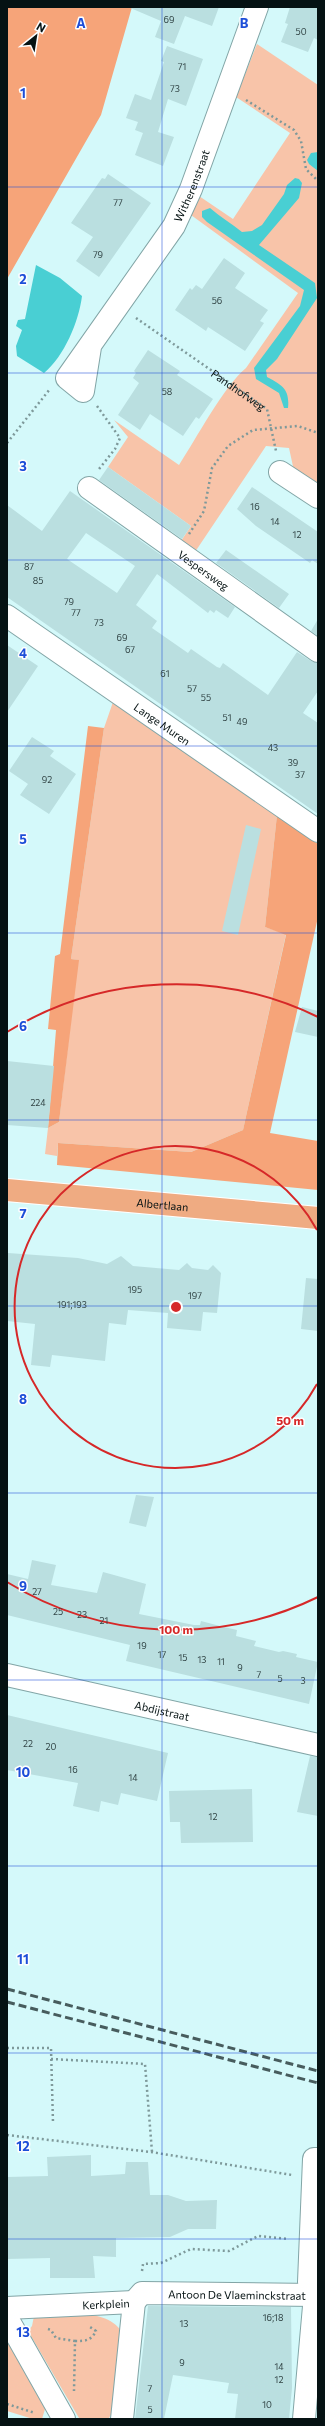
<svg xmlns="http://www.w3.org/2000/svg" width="325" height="2426" font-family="Commissioner,sans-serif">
  <rect width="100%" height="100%" fill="#d4f9fa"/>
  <path fill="#f8c4a9" d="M257,44l61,41v402l-24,-16 -5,-23 -23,-2 -71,106 -14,-11 10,-15 -83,-59 20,-30 -14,-17 65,45c17,-26 45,-79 67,-97l52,-75 -107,-78 8,-19 34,23 57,-86 -54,-36z
    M113,702l164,113 -12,112 21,7 -43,196 -52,22 -133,-9 -1,13 -12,-2 3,-26 11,-6 19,-162 -7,-1 33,-231z
    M34,2316c27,0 71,-10 88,16l-9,79 -4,7h-30l-51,-87 4,-5z
    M7,2341l38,68 -3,10h-9l-26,-8z"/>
  <path fill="#f6a479" d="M7,7h125l-31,108 -94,164z
    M88,726l16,2 -33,231 8,1 -20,162 -11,6 8,-98 -8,-1 7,-73 5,-2z
    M277,815l41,29v73l-48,216 48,8v49l-261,-25 1,-22 133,9 52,-22 43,-195 -21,-8z"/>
  <path fill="#49cfd3" d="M318,152v19l-9,-7 -2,-4 4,-7z
    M295,178l4,1 3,4 -3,15 -40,47 56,38 2,15 -40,61 -11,11 1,7c15,8 23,12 21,31h-4l-5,-15 -23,-14 -2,-11 46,-62 4,-16 -97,-68 -5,-5v-6l8,-3c10,9 21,15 32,24l10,-1 10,-6 22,-31 3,-9z
    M36,265l24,13 22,18c-3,25 -18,61 -38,77l-27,-17 -1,-10 6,-16 -6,-4 2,-6 7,-1z"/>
  <path fill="#badfe0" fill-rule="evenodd" d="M128,7h91l-7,19 -27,-10 -11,28 -19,-7 6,-16z
    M290,7h28v33l-4,-2 -6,14 -27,-10 7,-18 -3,-1z
    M167,46l36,13 -17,47 -18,-7 -10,33 16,5 -11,29 -28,-11 8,-22 -8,-3 3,-8 -12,-4 9,-24 16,6 13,-38 -3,-1z
    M108,174l43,29 -52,74 -23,-16 17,-24 -22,-14 31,-45 3,1z
    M224,258l21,15 -10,15 33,22 -8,11 4,2 -19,28 -37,-24 -2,4 -31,-21 15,-22 2,2 4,-5 6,4z
    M148,350l32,21 -3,4 36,24 -14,20 -3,-2 -13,19 -33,-22 -10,16 -22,-15 21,-32 -6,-5 3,-5 -2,-2z
    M108,467l83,59 -9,13 -83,-59z
    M252,487l66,45v32l-6,-4 -2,3 -54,-37 -19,-17z
    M70,491l165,116 -7,11 -12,-8 -2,3 -4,-3 -2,3 -51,-39 -21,31 21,16 -5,7 36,25 3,-4 26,18 3,1 3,-5 45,32 29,-43 14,9 7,2v28l-15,22 15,10v91l-311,-217v-92l35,26zM86,533l49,33 -18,27 -50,-34z
    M226,550l63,44 -10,14 -63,-45z
    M318,619v17l-7,-5z
    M7,645l31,21 -31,46z
    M32,737l22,14 -4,5 26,18 -27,40 -29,-19 8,-11 -19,-13z
    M246,825l15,4 -23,106 -16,-4z
    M302,1007l16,4v26l-23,-5z
    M7,1061l47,5 -6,62 -41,-3z
    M8,1253l70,5 29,6 14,-8 12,10 46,4 8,-7 5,5 16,2 5,-5 8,8 -4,40 -14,-1 -2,19 -34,-3 1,-15 -40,-3 -2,15 -17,-2 -4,38 -53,-6 -2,12 -19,-2 4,-41 -28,-3z
    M306,1278l12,1v52l-17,-2z
    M136,1495l18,2 -8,30 -17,-4z
    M32,1560l24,5 -5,20 46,8 6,-21 11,3 32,9 -7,30 55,11h6l1,-4 19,5 17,4 -1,6 20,5 -2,5 25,6 4,-1 14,3 -1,3 22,5 -9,42 -183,-43 4,-16 -123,-30v-41l21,5z
    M7,1715l161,38 -11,48 -36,-8 -3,12 -17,-4 -2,11 -26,-6 5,-23 -71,-13z
    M310,1756l8,1v59l-21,-4z
    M252,1789l1,53 -72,1 -1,-21h-10l-1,-31z
    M91,2155v21l34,-2 1,-12h22l2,33h18l18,6 31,-1 -1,29h-28l-18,8 -54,1v19l-23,-1 2,22h-45v-20l-43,1v-82l41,-1 -1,-19z
    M148,2306l143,1 1,81 -3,31h-54l3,-25 -11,-1 2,-10 -56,-8 -9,44h-29z"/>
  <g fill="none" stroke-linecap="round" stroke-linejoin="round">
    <g stroke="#82a5a6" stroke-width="24">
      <g id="minor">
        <path id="s2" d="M90,347l-7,44 -16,-13 107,-152 17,-37 66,-182"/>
        <path d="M280,472l38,25"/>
        <path id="s3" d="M89,488l229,163"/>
        <path id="s4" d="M7,616l311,215"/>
        <path id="s5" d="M7,1675l311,70"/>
        <path d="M315,2295l-6,-13 5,-123h4"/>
        <path id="s6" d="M134,2302l8,-9 173,2"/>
        <path id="s7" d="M7,2308l127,-6"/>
        <path d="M7,2318l57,101"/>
        <path d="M122,2419l12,-117"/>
        <path d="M304,2419l11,-124"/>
      </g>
    </g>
    <g stroke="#fff" stroke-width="24">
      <g id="major">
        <path id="s8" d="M7,1190l311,28"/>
      </g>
    </g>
    <g stroke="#7e999a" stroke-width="2.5" stroke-dasharray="2 3" stroke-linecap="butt">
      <path d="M246,100l48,30 7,11 5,28 12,12"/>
      <path id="s1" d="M136,318l131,91 9,42"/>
      <path d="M97,406l23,32 -5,11 -16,20"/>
      <path d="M7,443l43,-54"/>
      <path d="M189,534l15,-23 8,-43 16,-22 25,-16 45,-4 20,7"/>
      <path d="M7,2048h44l2,75"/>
      <path d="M51,2059l94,5 7,88"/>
      <path d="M7,2135l144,17 141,23"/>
      <path d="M142,2271l1,-7 18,-1 30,-14 38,2 29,-15 31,3"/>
      <path d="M48,2329l3,1 5,8 19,3 -1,50"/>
      <path d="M75,2341c10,0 16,0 21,-10l-6,-4"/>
      <path d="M7,2404l28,9"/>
    </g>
    <use href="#minor" stroke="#fff" stroke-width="22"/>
    <use href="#major" stroke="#efab82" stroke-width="22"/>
    <path stroke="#475c5d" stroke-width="3" stroke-dasharray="8 4" stroke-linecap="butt" d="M7,1989l311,82
      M7,2002l311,81"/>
  </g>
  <path fill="none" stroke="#1d4ed8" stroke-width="1" stroke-opacity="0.55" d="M162,7v2412M7,187h311M7,373h311M7,560h311M7,746h311M7,933h311M7,1120h311M7,1306h311M7,1493h311M7,1680h311M7,1866h311M7,2053h311M7,2239h311"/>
  <g fill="none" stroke="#d62828" stroke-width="2">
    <path d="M317 1384A161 161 0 1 1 317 1230"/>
    <path d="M318 1597A323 323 0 0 1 7 1582M7 1032A323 323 0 0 1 318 1017"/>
  </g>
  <g text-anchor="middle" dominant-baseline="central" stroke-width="3" stroke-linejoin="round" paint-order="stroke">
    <g font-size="9" fill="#324546">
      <text x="169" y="19">69</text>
      <text x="301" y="31">50</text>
      <text x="182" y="66">71</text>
      <text x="175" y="88">73</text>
      <text x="118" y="202">77</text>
      <text x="98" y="254">79</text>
      <text x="217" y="300">56</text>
      <text x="167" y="391">58</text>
      <text x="255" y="506">16</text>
      <text x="275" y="521">14</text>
      <text x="297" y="534">12</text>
      <text x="29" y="566">87</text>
      <text x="38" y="580">85</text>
      <text x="69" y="601">79</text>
      <text x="76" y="612">77</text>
      <text x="99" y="622">73</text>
      <text x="122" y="637">69</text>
      <text x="130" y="649">67</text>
      <text x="165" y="673">61</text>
      <text x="192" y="688">57</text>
      <text x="206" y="697">55</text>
      <text x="227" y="717">51</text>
      <text x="242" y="721">49</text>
      <text x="273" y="747">43</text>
      <text x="293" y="762">39</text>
      <text x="300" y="774">37</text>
      <text x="47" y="779">92</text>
      <text x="38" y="1102">224</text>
      <text x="135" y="1289">195</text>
      <text x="195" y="1295">197</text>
      <text x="72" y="1304">191;193</text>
      <text x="37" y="1591">27</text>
      <text x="58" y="1611">25</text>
      <text x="82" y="1614">23</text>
      <text x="104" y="1620">21</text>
      <text x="142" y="1645">19</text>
      <text x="162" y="1654">17</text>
      <text x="183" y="1657">15</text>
      <text x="202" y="1659">13</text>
      <text x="221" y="1661">11</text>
      <text x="240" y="1667">9</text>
      <text x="259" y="1674">7</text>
      <text x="280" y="1678">5</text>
      <text x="303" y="1680">3</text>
      <text x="28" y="1743">22</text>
      <text x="51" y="1746">20</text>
      <text x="73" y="1769">16</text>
      <text x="133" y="1777">14</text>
      <text x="213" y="1816">12</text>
      <text x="273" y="2317">16;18</text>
      <text x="184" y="2323">13</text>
      <text x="182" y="2362">9</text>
      <text x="279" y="2366">14</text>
      <text x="279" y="2379">12</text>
      <text x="150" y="2388">7</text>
      <text x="267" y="2404">10</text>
      <text x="150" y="2409">5</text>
    </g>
    <g font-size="11" fill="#051213" stroke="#fefefe">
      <text stroke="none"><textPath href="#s2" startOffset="295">Witherenstraat</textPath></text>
      <text stroke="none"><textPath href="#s1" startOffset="125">Pandhofweg</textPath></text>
      <text stroke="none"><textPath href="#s3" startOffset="141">Vespersweg</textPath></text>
      <text stroke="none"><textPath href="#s4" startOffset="189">Lange Muren</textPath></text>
      <text stroke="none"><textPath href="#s8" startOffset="156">Albertlaan</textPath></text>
      <text stroke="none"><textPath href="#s5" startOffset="159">Abdijstraat</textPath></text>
      <text stroke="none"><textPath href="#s6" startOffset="107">Antoon De Vlaeminckstraat</textPath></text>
      <text stroke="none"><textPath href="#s7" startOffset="99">Kerkplein</textPath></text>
    </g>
  </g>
  <g font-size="13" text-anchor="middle" font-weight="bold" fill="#1d4ed8" stroke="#fefefe" stroke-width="3" stroke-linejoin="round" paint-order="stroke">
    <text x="81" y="28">A</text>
    <text x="244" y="28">B</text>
    <text x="23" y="98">1</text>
    <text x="23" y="284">2</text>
    <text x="23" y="471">3</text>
    <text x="23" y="658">4</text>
    <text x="23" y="844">5</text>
    <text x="23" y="1031">6</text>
    <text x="23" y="1218">7</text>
    <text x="23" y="1404">8</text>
    <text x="23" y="1591">9</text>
    <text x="23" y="1777">10</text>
    <text x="23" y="1964">11</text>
    <text x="23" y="2151">12</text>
    <text x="23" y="2337">13</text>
  </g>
  <circle cx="176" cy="1307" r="6" fill="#d62828" stroke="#fefefe" stroke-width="2"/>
  <g font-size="12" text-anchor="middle" font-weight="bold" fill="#d62828" stroke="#fefefe" stroke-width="3" stroke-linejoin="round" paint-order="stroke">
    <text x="290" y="1425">50 m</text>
    <text x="176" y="1634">100 m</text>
  </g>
  <rect width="325" height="2426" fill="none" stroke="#051213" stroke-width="16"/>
  <g transform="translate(36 36) rotate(30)" stroke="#fefefe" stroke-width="3" paint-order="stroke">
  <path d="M0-3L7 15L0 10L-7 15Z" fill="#051213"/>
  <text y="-6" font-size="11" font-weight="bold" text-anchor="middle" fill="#051213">N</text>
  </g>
</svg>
